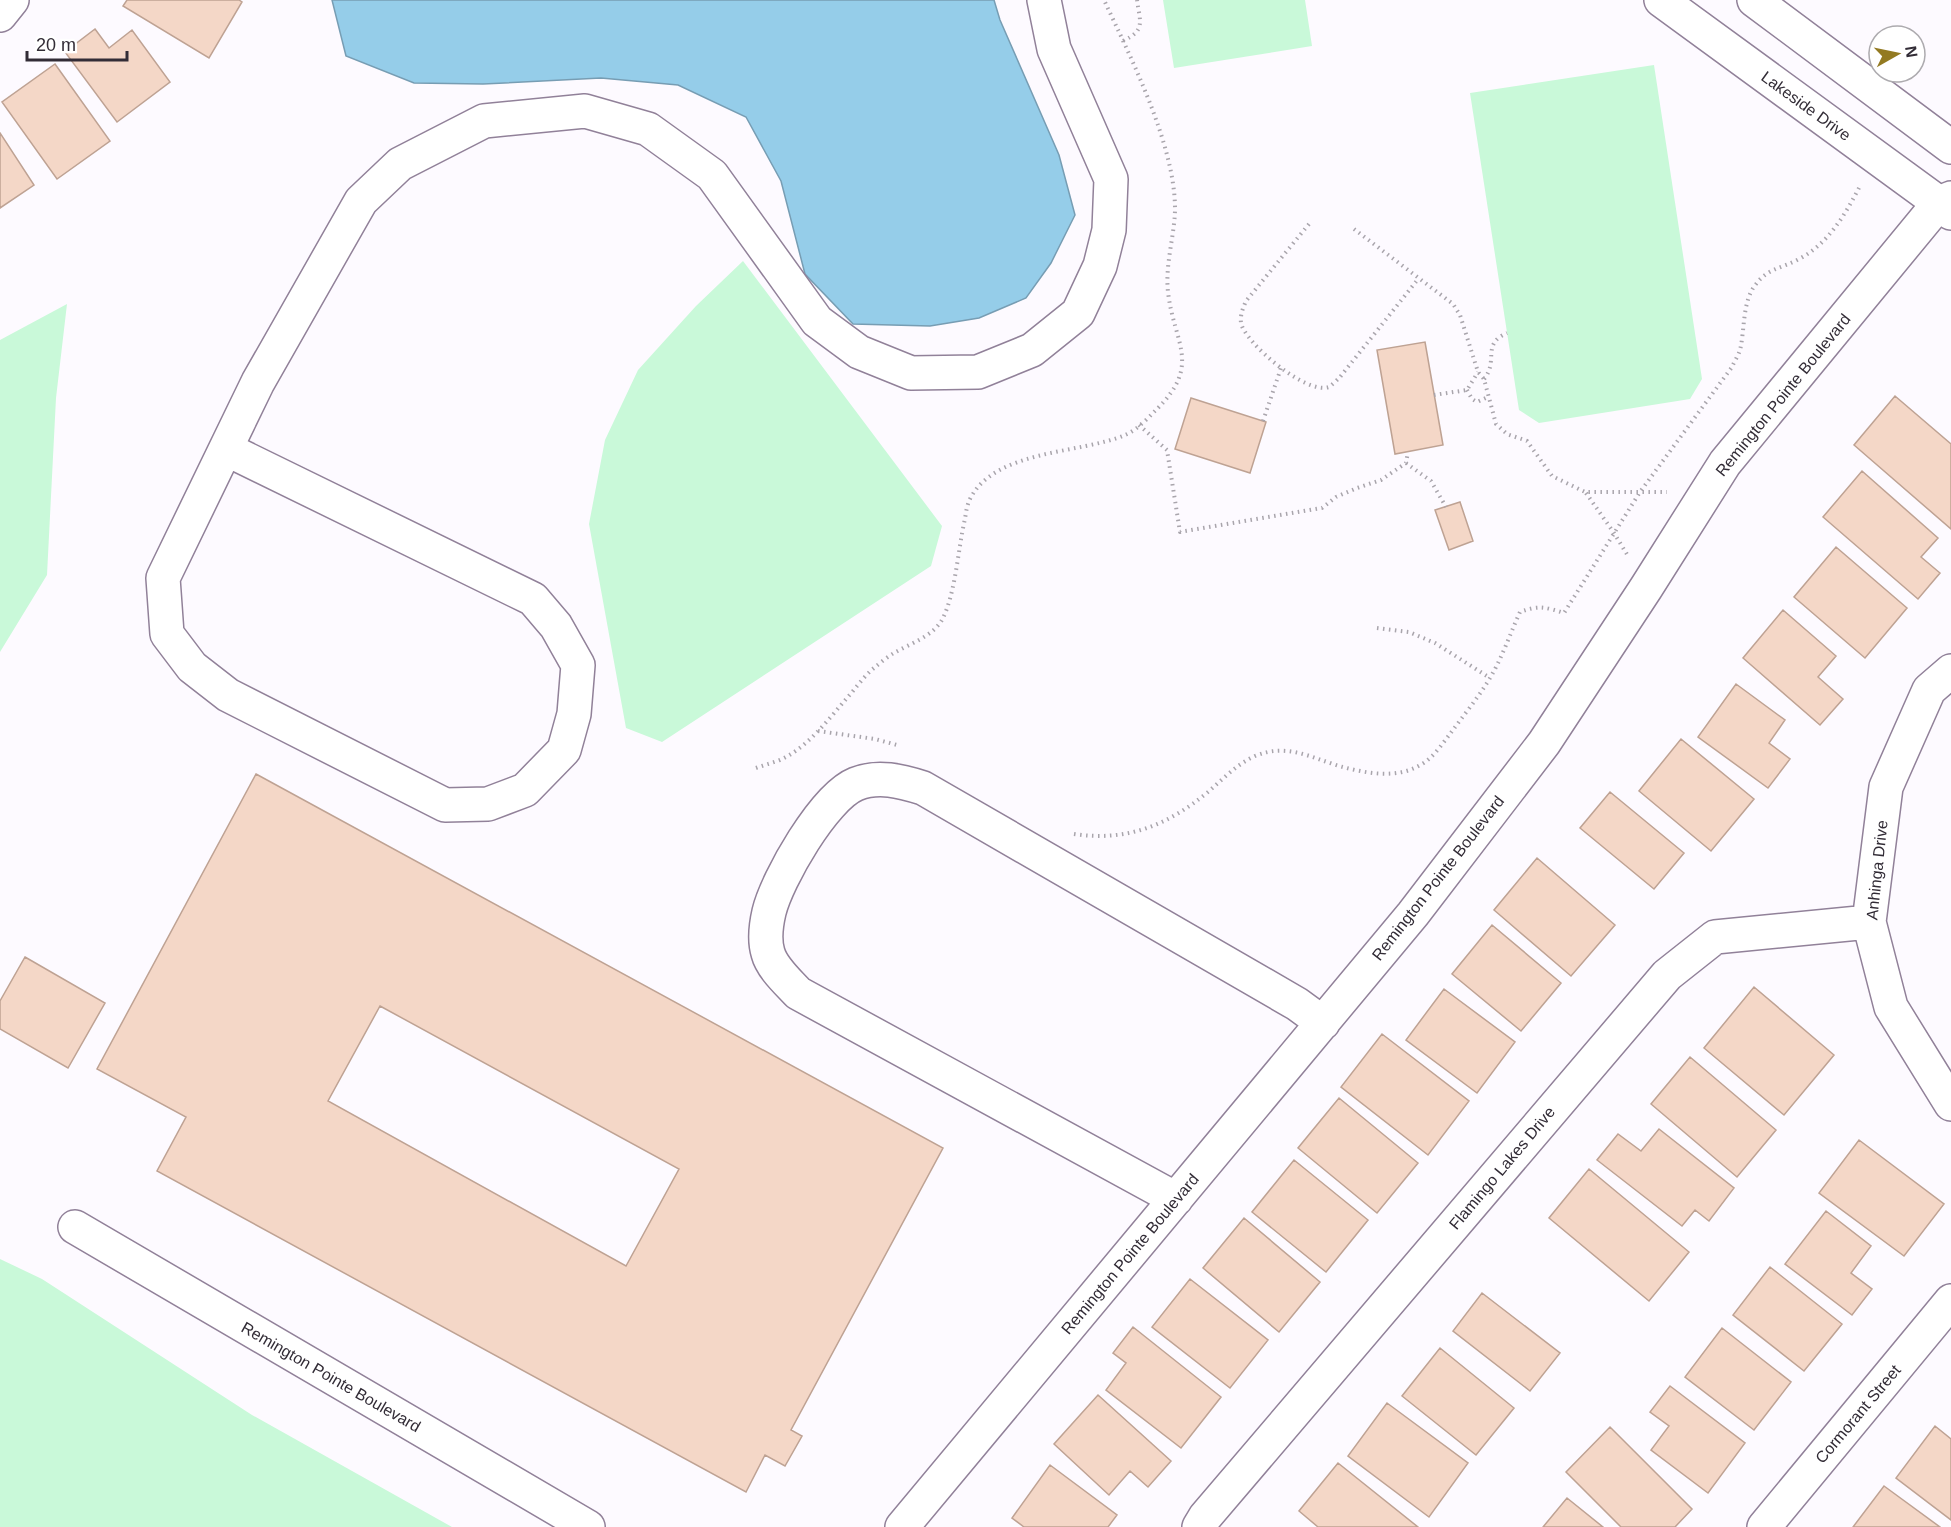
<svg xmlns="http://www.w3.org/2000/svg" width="1951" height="1527" font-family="Helvetica,sans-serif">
  <rect width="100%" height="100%" fill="#fdfaff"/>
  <path fill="#c9f9d9" d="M1163,0h142l7,46 -138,22z
    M1654,65l48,314 -12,20 -151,24 -20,-13 -49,-317z
    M743,261l199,265 -11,40 -269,176 -36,-14 -37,-204 16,-84 33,-70 58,-64z
    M67,304l-11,94 -9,177 -47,77v-312z
    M0,1259l42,20 210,136 200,112h-452z"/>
  <path fill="#95cde9" stroke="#779db3" stroke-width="1.5" d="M332,0h662l6,20 59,135 16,60 -24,48 -25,35 -47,20 -49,8 -77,-2 -48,-50 -24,-93 -35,-64 -68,-32 -77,-7 -118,6 -69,-1 -68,-27z"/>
  <path fill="#f4d7c7" stroke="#bea293" stroke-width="1.5" fill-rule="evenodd" d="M127,0h112l3,2 -33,56 -86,-52z
    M95,29l14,19 23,-18 38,52 -53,40 -52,-70z
    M55,64l55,77 -53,38 -55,-77z
    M0,133l34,52 -34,23z
    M1425,342l18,103 -48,9 -18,-104z
    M1895,396l56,48v85l-97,-84z
    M1191,398l75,24 -16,51 -75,-24z
    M1862,471l76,67 -17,19 19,16 -22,26 -95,-82z
    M1460,502l13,39 -24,9 -14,-40z
    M1836,547l71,61 -42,50 -71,-61z
    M1783,610l53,46 -18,21 25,22 -23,26 -77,-67z
    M1736,684l49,36 -16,23 21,16 -22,29 -70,-51z
    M1681,739l73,60 -43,52 -72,-60z
    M256,774l687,374 -152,282 11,6 -17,30 -20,-11 -19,37 -589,-321 29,-54 -89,-48zM380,1006l299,163 -53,97 -298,-165z
    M1610,792l74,61 -30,36 -74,-61z
    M1537,858l78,67 -44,51 -77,-66z
    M1492,925l69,58 -40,48 -69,-57z
    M25,957l80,46 -37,65 -68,-39v-28z
    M1754,987l80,68 -50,60 -80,-67z
    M1444,989l71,53 -38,51 -71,-53z
    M1382,1034l87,67 -41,54 -87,-68z
    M1690,1057l86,73 -39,47 -86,-73z
    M1339,1098l79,65 -41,50 -79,-65z
    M1659,1129l75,59 -25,33 -14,-11 -13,16 -85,-66 21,-26 23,17z
    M1859,1140l85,64 -40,52 -85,-63z
    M1294,1160l74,60 -42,52 -74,-60z
    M1589,1169l100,83 -40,49 -100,-83z
    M1826,1211l45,35 -20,27 21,16 -20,26 -67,-51z
    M1244,1218l76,64 -41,50 -76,-64z
    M1770,1267l72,57 -38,47 -71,-56z
    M1190,1279l78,61 -38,48 -78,-61z
    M1482,1293l78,60 -30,38 -77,-60z
    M1133,1327l88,70 -40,51 -75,-58 20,-27 -13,-10z
    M1722,1328l69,54 -37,48 -69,-53z
    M1440,1348l74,60 -38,47 -74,-59z
    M1670,1386l75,57 -37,50 -57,-43 18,-24 -19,-14z
    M1098,1395l73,66 -23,26 -18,-16 -21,24 -55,-51z
    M1387,1403l81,60 -39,54 -81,-61z
    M1935,1426l16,13v81l-55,-42z
    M1610,1427l82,82 -17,18h-54l-55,-55z
    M1338,1463l80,64h-100l-19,-16z
    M1050,1465l67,50 -9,12h-84l-12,-9z
    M1884,1486l56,41h-87z
    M1567,1498l36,29h-60z"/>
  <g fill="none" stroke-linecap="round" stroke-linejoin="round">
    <g stroke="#918199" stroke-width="36">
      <path id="minor" d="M1661,0l278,203 12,10
        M1754,0l197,147
        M0,15l12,-15
        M226,449l307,150 23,27 22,39 -4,49 -10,36 -39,40 -37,14 -43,1 -217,-110 -36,-28 -25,-33 -4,-56 95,-196 103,-181 39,-37 84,-43 101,-10 63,18 64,46 105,146 42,31 52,21 67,-1 54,-22 46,-37 22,-47 9,-36 2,-51 -57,-130 -10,-49
        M1951,671l-22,19 -43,97 -17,135 22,85 60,97
        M1176,1199l-378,-206c-10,-11 -26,-25 -30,-40 -4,-13 -2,-28 1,-41 8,-33 55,-115 87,-128 22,-9 45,-3 67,4l374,216 26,19
        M75,1227l513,300
        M902,1527l511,-613 131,-171 102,-155 79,-125 214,-260 12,-5
        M1199,1527l6,-10 462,-542 48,-38 154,-15
        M1764,1527l187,-226"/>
    </g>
    <path stroke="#a9a5ac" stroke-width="4" stroke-dasharray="1.5 4.5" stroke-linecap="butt" d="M1123,41c23,-11 17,-19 14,-41
      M1309,224l-63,77c-3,7 -6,14 -5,22 4,20 65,72 88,64 3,-2 8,-7 11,-10l79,-99
      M1354,229l99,75 7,11 18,57 6,7 12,45 11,10 20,7 25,35 33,16h82
      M1484,379c15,-18 -3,-35 23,-46
      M1467,390l5,9 5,3 11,-5
      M1434,395l33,-5 11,-18
      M1263,421l18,-53
      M1139,425l28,25 13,82 142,-24 14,-11 21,-9 24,-8 25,-17 2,-11
      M1406,463l25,18 15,26
      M1586,493l28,40 14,23
      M1377,628l32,4 26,11 55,35
      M818,731l57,8 22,6
      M756,768c8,-3 16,-5 24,-8 27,-12 48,-40 67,-62 9,-10 17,-22 27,-30 6,-5 13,-11 20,-15 17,-10 40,-17 49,-35 13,-27 15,-70 22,-99 1,-7 2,-14 5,-20 25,-50 111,-45 155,-64 12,-5 23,-17 32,-26 45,-45 17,-65 11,-117 -3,-27 6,-54 7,-81 1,-64 -44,-153 -71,-211
      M1074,834c53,8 94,-9 134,-42 15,-13 29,-28 47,-36 31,-13 55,1 84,10 26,7 58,14 83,-2 12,-7 20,-20 28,-30 13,-18 28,-36 40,-56 12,-20 20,-44 30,-66 19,-7 25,-5 44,1l76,-121 92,-125c2,-5 6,-11 8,-17 5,-20 2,-49 16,-66 12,-16 27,-16 43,-25 29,-15 46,-44 61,-73"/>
    <use href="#minor" stroke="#fff" stroke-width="33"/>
  </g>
  <g text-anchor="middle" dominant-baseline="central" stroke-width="4.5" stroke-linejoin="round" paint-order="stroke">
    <g font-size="16" fill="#322c36" stroke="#fff">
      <text transform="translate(1806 106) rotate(36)">Lakeside Drive</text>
      <text transform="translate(1783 395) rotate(-51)">Remington Pointe Boulevard</text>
      <text transform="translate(1877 870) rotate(-84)">Anhinga Drive</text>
      <text transform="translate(1438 878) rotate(-52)">Remington Pointe Boulevard</text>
      <text transform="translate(1502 1168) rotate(-50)">Flamingo Lakes Drive</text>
      <text transform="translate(1130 1254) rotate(-50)">Remington Pointe Boulevard</text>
      <text transform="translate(331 1377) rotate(30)">Remington Pointe Boulevard</text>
      <text transform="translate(1858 1414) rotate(-50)">Cormorant Street</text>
    </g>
  </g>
  <g transform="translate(1897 54) rotate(81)"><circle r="28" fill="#ffffff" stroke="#adabaf" stroke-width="1.5"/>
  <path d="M0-4.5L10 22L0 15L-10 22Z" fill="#937a21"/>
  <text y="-9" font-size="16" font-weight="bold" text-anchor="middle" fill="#322c36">N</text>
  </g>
  <path d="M27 51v9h100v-9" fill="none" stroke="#322c36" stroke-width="3"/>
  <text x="36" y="51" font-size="18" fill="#322c36" stroke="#ffffff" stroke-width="4.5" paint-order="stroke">20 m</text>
</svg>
